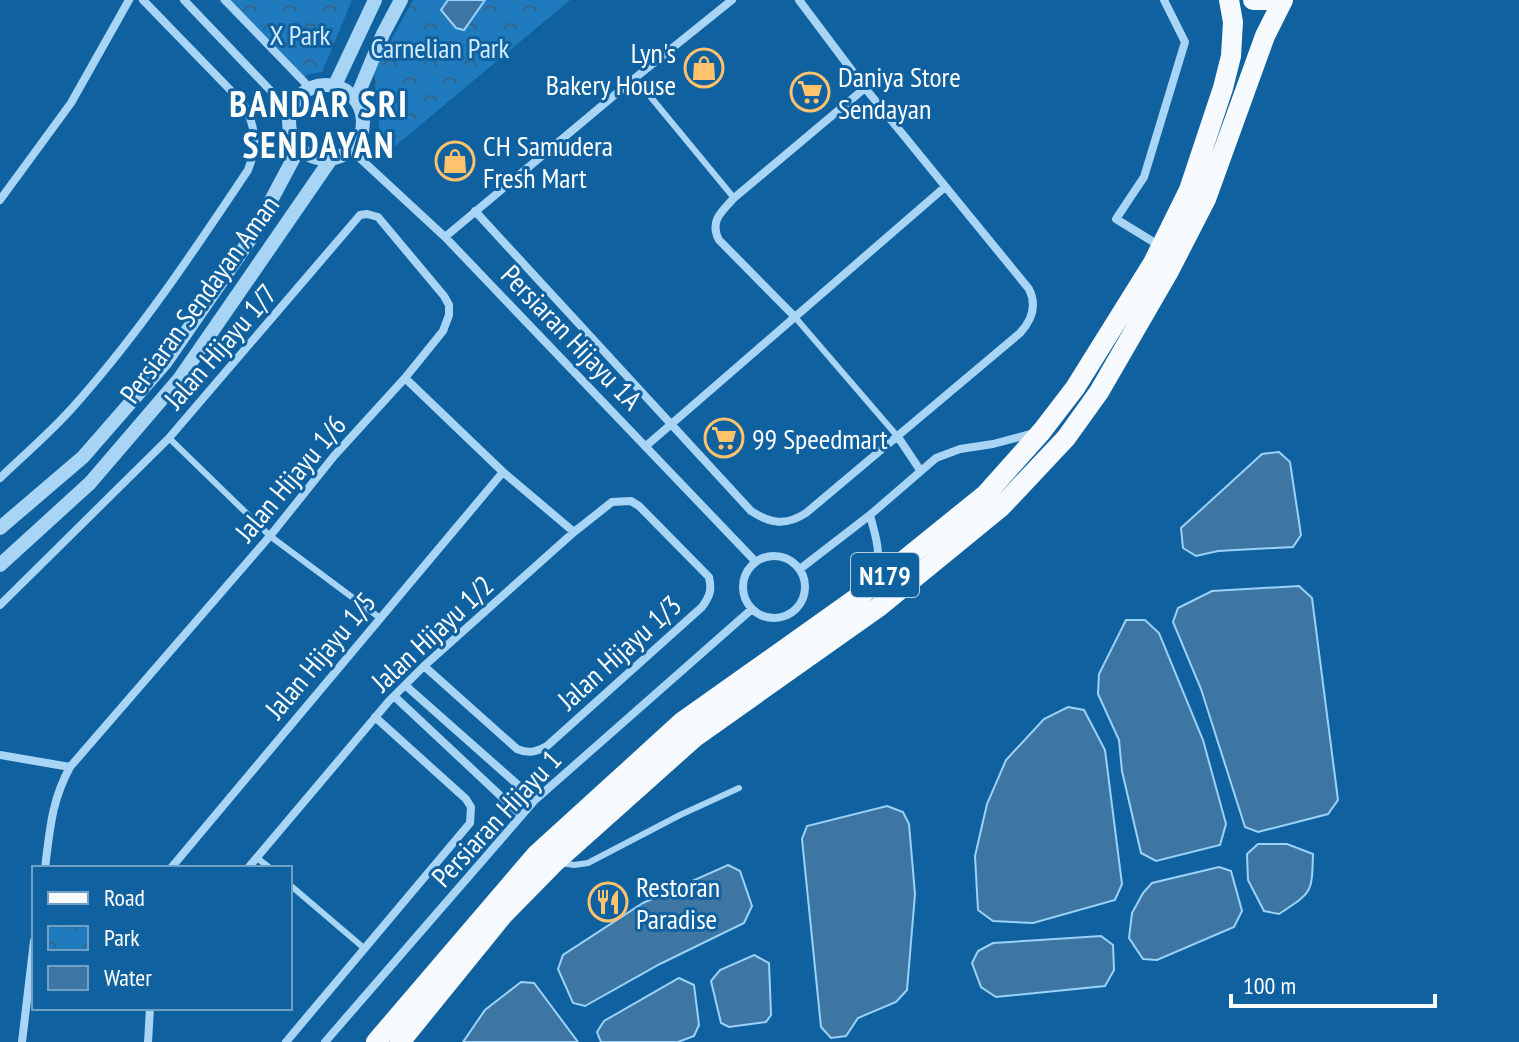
<svg xmlns="http://www.w3.org/2000/svg" width="1519" height="1042" font-family="'PT Sans Narrow',sans-serif">
  <defs>
    <pattern id="park-crowns" width="20" height="18" patternUnits="userSpaceOnUse" patternTransform="scale(2)"><rect width="20" height="18" fill="#1f7bbe"/><path d="M2 6a3 3 0 1 1 6 0M12 15a3 3 0 1 1 6 0" fill="none" stroke="#33668b"/></pattern>
  </defs>
  <rect width="100%" height="100%" fill="#1061a0"/>
  <path fill="url(#park-crowns)" d="M218,0h134l-30,72 -13,2 -11,7z
    M413,0h157l-188,157 -8,-86z"/>
  <path fill="#3d76a2" stroke="#9ad2f9" stroke-width="2" d="M448,0h37l-21,30 -8,-2 -15,-18z
    M1279,452l11,10 11,73 -8,12 -75,4 -22,5 -13,-8 -2,-20 81,-74z
    M1299,586l13,12 26,202 -10,14 -70,18 -13,-5 -44,-138 -28,-67 5,-14 34,-17z
    M1126,620h19l14,13 44,107 23,84 -6,21 -64,16 -15,-8 -19,-82 -3,-31 -21,-46 1,-20z
    M1068,707l16,3 21,40 17,134 -7,16 -82,23 -40,-2 -15,-11 -3,-54 12,-52 19,-44 38,-41z
    M887,806l16,6 6,12 6,70 -8,96 -11,12 -38,16 -12,18 -15,2 -10,-11 -19,-188 5,-13z
    M1258,844h29l26,10c-1,40 -1,38 -34,60l-15,-3 -16,-31 -1,-26z
    M728,865l12,6 12,35 -8,17 -84,41 -75,42 -12,-3 -15,-34 5,-14 80,-52z
    M1219,867l12,4 11,40 -8,16 -77,33 -14,-1 -14,-21 3,-25 11,-20 9,-10z
    M1101,936l12,9 1,25 -9,16 -109,11 -15,-10 -9,-24 6,-12 15,-8z
    M754,955l15,8 2,52 -5,7 -37,5 -8,-4 -10,-42 9,-11z
    M679,978l15,7 5,40 -5,11 -16,6h-77l-4,-10 7,-11z
    M521,982l13,1 44,59h-115l22,-32z"/>
  <g fill="none" stroke-linecap="round" stroke-linejoin="round">
    <path stroke="#a8d5f5" stroke-width="6" d="M635,78l99,120
      M794,316l104,121
      M169,438l101,98 110,82
      M257,858l13,10
      M561,863l13,2 14,-2 92,-48 59,-27
      M290,885l75,64"/>
    <path stroke="#a8d5f5" stroke-width="8" d="M184,0l106,111
      M225,0l85,88
      M351,150l94,87 310,324
      M0,200l71,-97 58,-103
      M475,211l276,300c20,13 35,15 55,2l214,-180c12,-13 17,-28 9,-44l-164,-201 -66,-88
      M445,237l190,-159 97,-78
      M1160,246l-44,-27 28,-42 41,-135 -21,-42
      M794,316l-75,-76c-10,-19 3,-29 15,-42l131,-110
      M405,378l98,94 71,60
      M898,437l22,33
      M646,446l299,-259
      M0,478c25,-24 52,-47 74,-72 66,-74 120,-155 174,-236 10,-25 8,-45 -6,-68l-99,-102
      M743 587a31 31 0 1 1 62 0a31 31 0 1 1-62 0Z
      M800,569l70,-54 66,-57 24,-9 33,-5 41,-11
      M869,580c15,-26 8,-37 1,-65
      M0,605l169,-167 191,-223 7,-1 11,3 66,79 5,9v10l-6,16 -38,47 -71,78 -64,80 -200,231c-19,35 -20,63 -25,101
      M405,685l130,115
      M394,696l127,119
      M0,755l70,12
      M171,868l332,-396
      M248,868l141,-167 35,-35 150,-134 38,-30 19,-1 8,5 70,71c3,13 1,19 -7,30l-155,139c-11,6 -18,8 -30,3l-93,-83
      M22,1042l12,-101
      M148,1042l2,-34
      M286,1042l184,-219 1,-16 -5,-8 -91,-82
      M325,1042l210,-242 217,-191"/>
    <path stroke="#a8d5f5" stroke-width="14" d="M289 122a37 37 0 1 1 74 0a37 37 0 1 1-74 0Z
      M335,85l40,-85
      M356,99l27,-65 18,-34
      M0,528l83,-71 82,-94 86,-125 48,-90
      M0,565l90,-82 90,-105 151,-219"/>
    <path stroke="#f7fbff" stroke-width="20" d="M1253,0h19
      M376,1042l160,-187 146,-133 179,-127 125,-101 56,-63 33,-43 78,-125 36,-73 34,-102 8,-32 2,-34 -4,-22
      M400,1042l103,-127 52,-53 140,-125 185,-131 121,-99 65,-69 33,-46 70,-121 37,-72 59,-163 18,-36"/>
  </g>
  <defs>
    <g id="shop-ring" transform="scale(2)"><circle r="9.5" fill="#1061a0" stroke="#ffc26d" stroke-width="1.5"/><path d="M-5-2.5h2.3a2.7 3.5 0 0 1 5.4 0H5L5.5 6h-11ZM-1.5-2.5h3a1.5 2.3 0 0 0-3 0Z" fill="#ffc26d"/></g>
    <g id="supermarket-ring" transform="scale(2)"><circle r="9.5" fill="#1061a0" stroke="#ffc26d" stroke-width="1.5"/><path d="M-6-5.5h2.5l.6 2H6L4.5 2H-2.5L-4.4-4H-6ZM-1.5 3.2a1.3 1.3 0 1 0 .1 0ZM3 3.2a1.3 1.3 0 1 0 .1 0Z" fill="#ffc26d"/></g>
    <g id="restaurant-ring" transform="scale(2)"><circle r="9.5" fill="#1061a0" stroke="#ffc26d" stroke-width="1.5"/><path d="M-5-6h1v4h1v-4h1v4h1v-4h1v5L-1.5 .5V6h-2V.5L-5-1ZM5-6V6H3V1.5H1.5Q1.5-4 5-6Z" fill="#ffc26d"/></g>
  </defs>
  <g fill-rule="evenodd">
    <use href="#shop-ring" x="704" y="68"/>
    <use href="#supermarket-ring" x="810" y="92"/>
    <use href="#shop-ring" x="455" y="161"/>
    <use href="#supermarket-ring" x="724" y="438"/>
    <use href="#restaurant-ring" x="608" y="902"/>
  </g>
  <g text-anchor="middle" dominant-baseline="central" stroke-width="6" stroke-linejoin="round" paint-order="stroke">
    <rect fill="#1061a0" stroke="#b7d0e2" stroke-width="2" x="851" y="553" width="68" height="44" rx="6"/>
    <g font-size="26" font-weight="bold" fill="#fff">
      <text x="885" y="575">N179</text>
    </g>
    <g font-size="28" fill="#d1ebfe" stroke="#1061a0">
      <text x="300" y="34">X Park</text>
      <text x="440" y="47">Carnelian Park</text>
    </g>
    <g font-size="28" fill="#fff" stroke="#1061a0" text-anchor="start">
      <text x="676" y="52" text-anchor="end">Lyn's<tspan x="676" dy="32">Bakery House</tspan></text>
      <text x="838" y="76">Daniya Store<tspan x="838" dy="32">Sendayan</tspan></text>
      <text x="483" y="145">CH Samudera<tspan x="483" dy="32">Fresh Mart</tspan></text>
      <text x="752" y="438">99 Speedmart</text>
      <text x="636" y="886">Restoran<tspan x="636" dy="32">Paradise</tspan></text>
    </g>
    <g font-size="28" fill="#fff" stroke="#1061a0">
      <text transform="translate(199 299) rotate(-54)">Persiaran Sendayan Aman</text>
      <text transform="translate(572 337) rotate(46)">Persiaran Hijayu 1A</text>
      <text transform="translate(220 346) rotate(-49)">Jalan Hijayu 1/7</text>
      <text transform="translate(290 478) rotate(-50)">Jalan Hijayu 1/6</text>
      <text transform="translate(432 633) rotate(-43)">Jalan Hijayu 1/2</text>
      <text transform="translate(619 652) rotate(-42)">Jalan Hijayu 1/3</text>
      <text transform="translate(320 655) rotate(-50)">Jalan Hijayu 1/5</text>
      <text transform="translate(496 818) rotate(-47)">Persiaran Hijayu 1</text>
    </g>
    <g font-size="36" font-weight="bold" letter-spacing="2" fill="#fff" stroke="#1061a0">
      <text x="319" y="103">BANDAR SRI<tspan x="319" dy="41">SENDAYAN</tspan></text>
    </g>
  </g>
  <rect x="32" y="866" width="260" height="144" fill="#1061a0" stroke="#70a0c6" stroke-width="2"/>
  <rect x="48" y="892" width="40" height="12" fill="#f7fbff" stroke="#70a0c6" stroke-width="2"/>
  <text x="104" y="906" font-size="24" fill="#ffffff">Road</text>
  <rect x="48" y="926" width="40" height="24" fill="url(#park-crowns)" stroke="#70a0c6" stroke-width="2"/>
  <text x="104" y="946" font-size="24" fill="#ffffff">Park</text>
  <rect x="48" y="966" width="40" height="24" fill="#3d76a2" stroke="#70a0c6" stroke-width="2"/>
  <text x="104" y="986" font-size="24" fill="#ffffff">Water</text>
  <path d="M1231 994v12h204v-12" fill="none" stroke="#ffffff" stroke-width="4"/>
  <text x="1243" y="994" font-size="24" fill="#ffffff" stroke="#1061a0" stroke-width="6" paint-order="stroke">100 m</text>
</svg>
